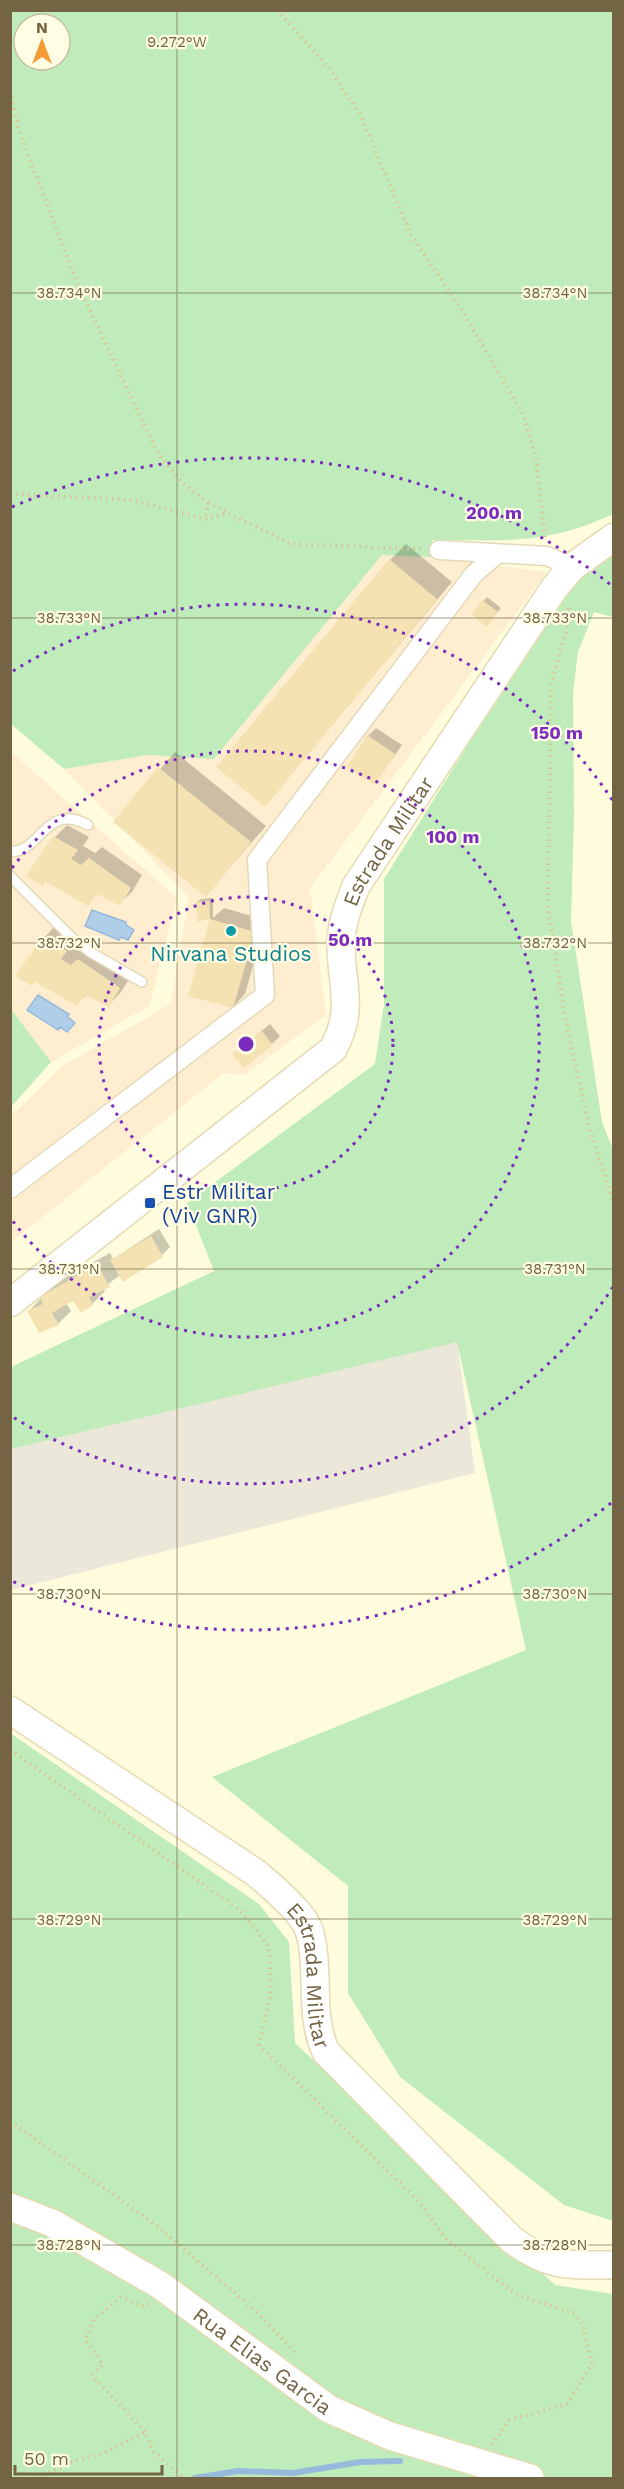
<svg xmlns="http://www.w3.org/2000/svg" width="624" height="2489" font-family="'Work Sans',sans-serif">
  <rect width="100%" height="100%" fill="#fefcdc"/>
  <path fill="#ffedcf" d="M382,555l49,2 116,15 -237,316 16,127 -82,60 -20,-2 -213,169v-126l51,-50 109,-62 18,-107 -125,-128 84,-14 66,4z
    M11,752l166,146 -28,108 -98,56 -40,-53z"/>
  <path fill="#ebe7d9" d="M457,1341l18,132 -464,117 -1,-141z"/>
  <path fill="#bfecba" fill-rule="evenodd" d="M11,11h602v503c-64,31 -111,26 -181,26l-1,17 -49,-2 -168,204 -66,-4 -84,14 -53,-45zM24,24h36v36h-36z
    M613,551v66l-19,-5 -16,40 -5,41 1,123 -3,105 31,201 12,30 -1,1069 -49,-16 -164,-128 -52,-84v-107l-136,-109 314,-127 -69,-308 -446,107v-82l203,-96 -27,-68 188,-139 9,-60v-125l181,-289z
    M11,1009l40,53 -40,45z
    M10,1733l249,171 30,38 6,101 260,242 58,9v184h-602z"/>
  <path fill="#b0cee8" stroke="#95badb" stroke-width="1.5" d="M92,910l34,12v3l8,5 -6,10 -7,-3 -2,3 -34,-14z
    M38,995l31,19 -1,3 7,6 -8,9 -7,-5 -2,3 -31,-20z"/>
  <path fill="#0003" d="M406,544l46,38 -187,223 125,-245z
    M487,597l14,11 -11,13 -17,-8z
    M376,728l26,17 -27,38 -7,-47z
    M175,752l91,74 -60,69 -91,-73z
    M67,825l22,12 -6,9 12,7 7,-6 40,28 -10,17 -13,12 -21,-11 -10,11 -42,-24 -4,4 13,-47z
    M213,898v20l11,-10 42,12 -21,74 -12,13 -43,-12 22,-76 -14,1 -1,-18 4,-3z
    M56,925l22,13 -6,8 12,8 7,-7 40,29 -10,16 -12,13 -21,-11 -11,10 -33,-66z
    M270,1024l10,12 -8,8 -38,10z
    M159,1229l11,18 -8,8 -42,20 -17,13 2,3 -13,13 -18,-5 -8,4 5,8 -12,12 -19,8 -11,-20 25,-27 56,-31 3,6z"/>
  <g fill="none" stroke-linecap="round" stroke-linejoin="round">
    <path stroke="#95badb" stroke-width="6" d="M195,2478l43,-7 55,2 67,-11 40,-1"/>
  </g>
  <path fill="#f5e2b2" d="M389,559l48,40 -172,208 -49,-40z
    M482,600l16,12 -11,15 -16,-13z
    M367,735l28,19 -20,31 -28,-18z
    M158,767l93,75 -45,55 -93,-75z
    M53,836l25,14 -7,9 10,6 8,-7 42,30 -11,18 -23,-12 -9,12 -43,-25 -2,5 -17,-10z
    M209,901l1,18 45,13 -22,76 -45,-12 22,-77 -13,3 -1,-20z
    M43,937l24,14 -6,8 10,6 7,-6 42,29 -11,19 -23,-12 -9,11 -42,-24 -3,4 -17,-10z
    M262,1031l11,14 -29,23 -12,-14z
    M151,1236l12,21 -40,25 -13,-22z
    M97,1264l13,23 -21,10 4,8 -12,8 -8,-12 -21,12 7,12 -20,8 -12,-22 16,-7 -3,-7z"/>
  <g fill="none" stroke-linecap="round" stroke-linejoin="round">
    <g stroke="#e2d9b8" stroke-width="12">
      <path id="lane" d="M10,851c30,4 35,-50 78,-26
        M10,876l61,61 19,15 52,30"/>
    </g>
    <g stroke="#e2d9b8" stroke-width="21">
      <path id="street" d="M439,550l108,6 25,11
        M10,1189l255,-194 -8,-135 217,-286 22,-19"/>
    </g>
    <g stroke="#e5dab3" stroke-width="30">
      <g id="secondary">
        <path id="s1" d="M10,1303l323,-254c22,-40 8,-63 8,-105 0,-20 8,-40 15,-58l199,-299 17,-20 42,-30"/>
        <path id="s2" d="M10,1710l246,163c16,14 46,38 53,57 12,41 -1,83 17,122l186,188c39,28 56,25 102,25"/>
        <path id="s3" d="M10,2207l42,16 108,62 169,124 61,27 140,42"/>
      </g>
    </g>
    <path stroke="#d9c596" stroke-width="4" stroke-dasharray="1.5 4.5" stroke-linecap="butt" d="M277,10l51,57 32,47 51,121 49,72 63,107 13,44 9,80
      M10,91l9,40 59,154 62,131 18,37 23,28 27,22 -3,16
      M10,494l122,6 73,19 22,-6 64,31 131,5
      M208,503l18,9
      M568,608l1,13 -18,63 -3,224 17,110 25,112 24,74
      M10,1750l230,160 29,36 2,49 -12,50 158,155 30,40 68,54 58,19 10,12 9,39 -25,40 -58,16 -17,25
      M10,2121l146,104 102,88 39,42
      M145,2432l-53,-57 11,-10 -18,-26 9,-20 27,-22 21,9 7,-2
      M38,2478l37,-17 27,-7 43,-22 9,20 30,26"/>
    <use href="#lane" stroke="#fff" stroke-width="9"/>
    <use href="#street" stroke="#fff" stroke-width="18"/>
    <use href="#secondary" stroke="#fff" stroke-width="27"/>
  </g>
  <path fill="none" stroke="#746444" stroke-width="1.5" stroke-opacity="0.45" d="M177,10v2468M10,293h604M10,618h604M10,943h604M10,1269h604M10,1594h604M10,1919h604M10,2245h604"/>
  <g fill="none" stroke="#7b2cbf" stroke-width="3" stroke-dasharray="3 6">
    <circle cx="246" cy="1044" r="147"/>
    <path d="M12 868A293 293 0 1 1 12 1220"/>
    <path d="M613 1287A440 440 0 0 1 13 1417M13 671A440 440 0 0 1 613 801"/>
    <path d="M611 1503A586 586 0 0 1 12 1581M12 507A586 586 0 0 1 611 585"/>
  </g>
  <circle fill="#0f9aa8" stroke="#fffde4" stroke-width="2" cx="231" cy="931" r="6"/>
  <rect fill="#1a4fb4" stroke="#fffde4" stroke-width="2" x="144" y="1197" width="12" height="12" rx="3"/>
  <g text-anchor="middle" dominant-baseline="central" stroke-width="4.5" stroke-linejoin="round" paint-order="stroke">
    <g font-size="21" fill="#746444" stroke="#fffde4">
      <text stroke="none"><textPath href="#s1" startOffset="633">Estrada Militar</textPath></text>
      <text stroke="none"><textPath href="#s2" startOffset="418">Estrada Militar</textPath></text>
      <text stroke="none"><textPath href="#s3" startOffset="297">Rua Elias Garcia</textPath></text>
    </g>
    <g font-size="21" fill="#0d838f" stroke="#fffde4">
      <text x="231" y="953">Nirvana Studios</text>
    </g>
    <g font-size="21" fill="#164399" stroke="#fffde4" text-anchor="start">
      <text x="162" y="1191">Estr Militar<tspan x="162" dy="24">(Viv GNR)</tspan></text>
    </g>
  </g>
  <g font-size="15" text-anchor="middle" fill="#746444" stroke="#fffde4" stroke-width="4.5" stroke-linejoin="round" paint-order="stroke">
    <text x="177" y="47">9.272°W</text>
    <text x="69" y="298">38.734°N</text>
    <text x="555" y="298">38.734°N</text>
    <text x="69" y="623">38.733°N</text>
    <text x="555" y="623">38.733°N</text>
    <text x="69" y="948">38.732°N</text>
    <text x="555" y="948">38.732°N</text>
    <text x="69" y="1274">38.731°N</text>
    <text x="555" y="1274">38.731°N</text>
    <text x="69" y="1599">38.730°N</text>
    <text x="555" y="1599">38.730°N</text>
    <text x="69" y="1925">38.729°N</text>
    <text x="555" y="1925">38.729°N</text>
    <text x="69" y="2250">38.728°N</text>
    <text x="555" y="2250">38.728°N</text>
  </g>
  <circle cx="246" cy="1044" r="9" fill="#7b2cbf" stroke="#fffde4" stroke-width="3"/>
  <g font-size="18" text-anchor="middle" font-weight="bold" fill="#7b2cbf" stroke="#fffde4" stroke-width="4.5" stroke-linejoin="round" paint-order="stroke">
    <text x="494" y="519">200 m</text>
    <text x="557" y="739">150 m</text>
    <text x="453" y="843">100 m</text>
    <text x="350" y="946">50 m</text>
  </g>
  <rect width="624" height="2489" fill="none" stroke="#746444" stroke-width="24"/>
  <g transform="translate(42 42)"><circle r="28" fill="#fffde4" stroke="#c7c0a4" stroke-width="1.5"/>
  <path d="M0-4.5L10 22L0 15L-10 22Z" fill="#f39c36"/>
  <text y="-9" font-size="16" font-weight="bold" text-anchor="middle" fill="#746444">N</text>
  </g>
  <path d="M15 2465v9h147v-9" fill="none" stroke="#746444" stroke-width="3"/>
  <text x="24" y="2465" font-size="18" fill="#746444" stroke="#fffde4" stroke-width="4.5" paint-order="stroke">50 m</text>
</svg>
